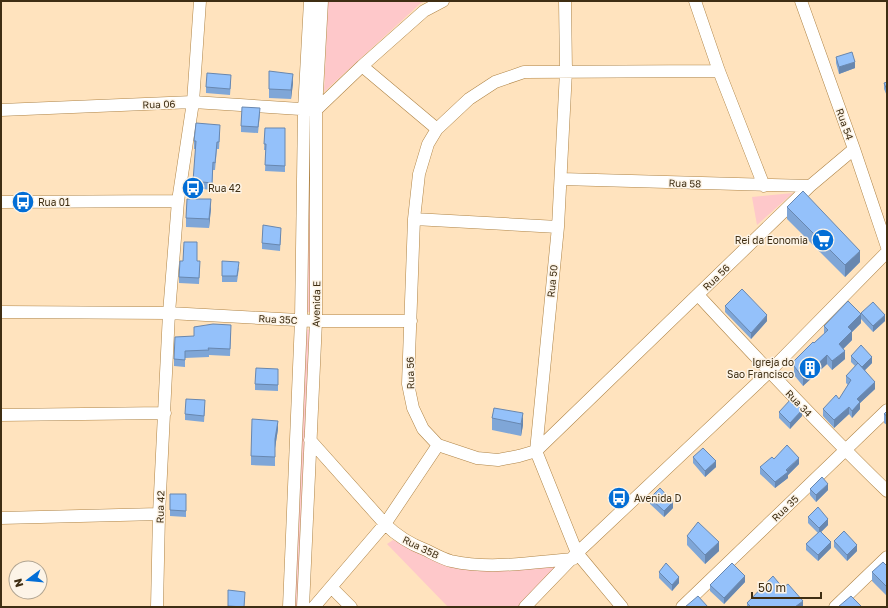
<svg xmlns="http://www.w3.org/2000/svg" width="888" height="608" font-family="'Golos Text',sans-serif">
  <rect width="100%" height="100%" fill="#ffe3be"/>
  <path fill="#fec8ca" d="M328,1h98l-5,2 -97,89z
    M311,131v180l-2,1h-2z
    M793,193l-36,32 -5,-28z
    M310,329l-11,278h-4l11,-277z
    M393,540l55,25 108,-3 3,8 -40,37h-71l-61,-63z"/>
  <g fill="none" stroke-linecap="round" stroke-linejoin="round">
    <g stroke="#af8446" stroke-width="13">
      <path id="minor" d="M565,1l1,70 -8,156 -22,224 41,102 45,54
        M695,1l24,70 45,115
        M801,1l53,148 33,98
        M362,66l75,63
        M719,71l-195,1 -29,10 -26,17 -32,30 -9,15 -9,30 -5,45 -6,165 5,24 10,21 15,16 39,13 21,2 21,-4 17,-5 274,-265 44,-37
        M1,110l192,-8 123,8 46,-44 62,-55 19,-10
        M561,179l249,7
        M1,202l177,-1
        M414,219l144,8
        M698,295c62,67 124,133 189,196
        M1,312l168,1 147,8h95
        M1,415l164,-2
        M310,440l75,84c12,12 25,20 41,26 8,4 17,9 25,11 40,9 82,1 122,-2
        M1,518l158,-4
        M331,587l20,20
        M157,607l2,-93 10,-201 9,-112 15,-99 7,-101
        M289,607l12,-287 3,-210 6,-109
        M303,607l13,-286v-211l6,-109
        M314,607l71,-83 53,-79
        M525,607l52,-54 192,-181 118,-120
        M682,607l205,-197
        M835,607l52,-50"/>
    </g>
    <use href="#minor" stroke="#fff" stroke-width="12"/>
  </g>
  <path fill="#7fa6d7" d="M836,57l19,11 -16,6 -3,-11z
    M231,81l-1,14 -24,-2v-6z
    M887,82v14l-3,-7v-6z
    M293,83l-2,16 -22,-1v-9z
    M260,114l-2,19 -17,-1v-6z
    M265,128h20v44l-20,-1 1,-21h-2z
    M220,132l-1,17h-2l-2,21h-2l-1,20 -19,-2 3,-39h-2v-8z
    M787,207l73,55 -15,15 -58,-58z
    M211,208l-2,20 -23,-1v-9z
    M281,234l-1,17 -18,-2v-6z
    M197,261l3,6 -1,17 -20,-1v-6z
    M222,261l17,7 -2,14h-15z
    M725,306l42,15 -16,18 -26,-27z
    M861,313l24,8 -12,11 -12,-13z
    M861,323l-9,9v8l-9,9 2,10 -13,11 -5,-6 -24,22 -9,-11v-9l20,-23 10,-9v-8z
    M194,327l37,6 -1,23 -21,-1v2l-24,1v9l-11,-1v-7l20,-23z
    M851,356l21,7 -7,7 10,19 -15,14v6l-8,9 -3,-4 -15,14 -11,-12v-7l16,-10 9,-14 -2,-2v-7l9,-10 -4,-4z
    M278,369v22l-23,-1v-6z
    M205,406l-1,16 -19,-2v-6z
    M494,408l29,17 -2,11 -29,-6v-12z
    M887,411v14l-3,-2v-9z
    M779,412l23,4 -12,13 -11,-11z
    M278,429l-3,19v18l-24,-1v-9z
    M693,457l23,10 -11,10 -12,-14z
    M774,459l25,5 -11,11v3l-13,10 -15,-14v-7z
    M810,489l18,1 -12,12 -6,-7z
    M170,494h16v23l-16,-1z
    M650,498l23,10 -9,9 -14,-13z
    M808,517l20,8 -7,7 10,16 -13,13 -12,-11v-6l12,-11 -10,-10z
    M687,536l32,15 -14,13 -18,-19z
    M834,541l23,10 -10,10 -13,-14z
    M887,566v30l-15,-15v-9z
    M659,572l20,11 -7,8 -13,-13z
    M745,582l-21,22 -14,-13v-6z
    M783,588l20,19h-56v-4z
    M228,590l17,8 -1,9h-16z"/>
  <path fill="#6887af" d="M855,62v6l-16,6v-7z
    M293,74v9l-2,16v-9z
    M211,199v9l-2,20v-9z
    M860,251v11l-15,15v-12z
    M861,314v9l-9,9v8l-13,13v-9l9,-17z
    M767,315v6l-16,18v-6z
    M885,315v6l-12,11v-6z
    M845,351v8l-13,11v-9z
    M827,355v9l-24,22v-8z
    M872,357v6l-10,10v-6z
    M875,382v7l-15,14v6l-8,9v-7l5,-12z
    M849,407v7l-15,14v-8z
    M802,410v6l-12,13v-6z
    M523,413v12l-2,11v-12z
    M278,421v8l-3,19v18v-27z
    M799,458v6l-11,11v3l-13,10v-6z
    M716,461v6l-11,10v-6z
    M828,484v6l-12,12v-7z
    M673,502v6l-9,9v-6z
    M828,519v6l-9,9v-6z
    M719,542v9l-14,13v-9z
    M831,542v6l-13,13v-6z
    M857,545v6l-10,10v-6z
    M745,576v6l-21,22v-6z
    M679,577v6l-7,8v-6z
    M803,601v6h-8z"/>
  <path fill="#94c1fa" stroke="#6887af" d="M852,52l3,10 -16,5 -3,-10z
    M269,71l24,3 -2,16 -22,-1z
    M207,73l24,2 -1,14 -24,-2z
    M887,82v8l-3,-7z
    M242,107l18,1 -2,19 -17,-1z
    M196,123l24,2 -1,17h-2l-2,21 -2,-1 -1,21 -19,-2 3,-40h-2z
    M265,128h20v38l-20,-1 1,-21h-2z
    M803,191l57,60 -15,14 -58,-58z
    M187,199h24l-2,20 -23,-1z
    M263,225l18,3 -1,17 -18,-2z
    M184,242h13v19h3l-1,17 -20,-1 1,-16h3z
    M222,261l17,1 -2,14h-15z
    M742,289l25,26 -16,18 -26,-27z
    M848,301l13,13 -13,13 4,4 -13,13 6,7 -13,10 -5,-6 -24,23 -9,-12v-5l19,-19 1,1 14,-13 -4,-4z
    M873,302l12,13 -12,11 -12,-13z
    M213,324l18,1 -1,24 -22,-1 1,2 -24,1v9l-11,-1 1,-22 19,-1v-9z
    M861,345l11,12 -10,10 -11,-11z
    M858,363l17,19 -18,17 3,3 -8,9 -3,-4 -15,13 -11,-11 13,-14 3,4 12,-19 -5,-4z
    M256,368l22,1v16l-23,-1z
    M186,399l19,1 -1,16 -19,-2z
    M791,399l11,11 -12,13 -11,-11z
    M494,408l29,5 -2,11 -29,-6z
    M887,411v5l-3,-2z
    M252,419l26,2 -3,18v18l-24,-1z
    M787,445l12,13 -13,12 2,2 -13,10 -15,-15 12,-10 2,2z
    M703,448l13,13 -11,10 -12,-14z
    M822,477l6,7 -12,11 -6,-6z
    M660,488l13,14 -9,9 -14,-13z
    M170,494h16v17l-16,-1z
    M818,507l10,12 -9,9 -11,-11z
    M698,522l21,20 -14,13 -18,-19z
    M820,531l11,11 -13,13 -12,-11z
    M844,531l13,14 -10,10 -13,-14z
    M883,562l4,4v21l-15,-15z
    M666,563l13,14 -7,8 -13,-13z
    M732,563l13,13 -21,22 -14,-13z
    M773,576l10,12 5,-4 15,17 -8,6h-44l-4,-4z
    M228,590l17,2 -1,15 -16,-1z
    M698,596l10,11h-23z
    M851,596l11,11h-24z"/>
  <defs>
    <g id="bus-disc" transform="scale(1.15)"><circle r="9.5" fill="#036ed6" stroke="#fdf4e7"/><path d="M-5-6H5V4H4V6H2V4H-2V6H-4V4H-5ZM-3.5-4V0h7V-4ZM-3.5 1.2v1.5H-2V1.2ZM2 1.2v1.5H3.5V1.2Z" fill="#fff"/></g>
    <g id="supermarket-disc" transform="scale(1.15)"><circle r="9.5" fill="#036ed6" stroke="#fdf4e7"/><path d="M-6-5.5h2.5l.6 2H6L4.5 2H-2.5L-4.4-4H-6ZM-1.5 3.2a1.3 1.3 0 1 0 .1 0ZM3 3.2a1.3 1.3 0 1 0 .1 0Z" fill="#fff"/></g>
    <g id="building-disc" transform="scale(1.15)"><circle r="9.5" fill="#036ed6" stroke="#fdf4e7"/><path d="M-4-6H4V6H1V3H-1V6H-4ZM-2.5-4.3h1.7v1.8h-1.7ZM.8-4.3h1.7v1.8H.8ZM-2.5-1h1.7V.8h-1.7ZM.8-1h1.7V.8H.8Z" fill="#fff"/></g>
  </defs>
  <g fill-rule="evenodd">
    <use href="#bus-disc" x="193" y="188"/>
    <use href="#bus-disc" x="23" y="202"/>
    <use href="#supermarket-disc" x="823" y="240"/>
    <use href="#building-disc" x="810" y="368"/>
    <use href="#bus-disc" x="619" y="498"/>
  </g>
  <g text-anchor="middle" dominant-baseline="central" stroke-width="3" stroke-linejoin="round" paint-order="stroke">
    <g font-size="10" fill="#3f2e13" stroke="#fdf4e7">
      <text transform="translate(159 104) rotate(-2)">Rua 06</text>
      <text transform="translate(845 124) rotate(70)">Rua 54</text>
      <text transform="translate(685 183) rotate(2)">Rua 58</text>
      <text transform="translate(716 277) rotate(-44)">Rua 56</text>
      <text transform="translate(552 281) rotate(-84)">Rua 50</text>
      <text transform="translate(316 304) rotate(-89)">Avenida E</text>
      <text transform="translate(278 319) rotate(3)">Rua 35C</text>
      <text transform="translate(410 373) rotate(-91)">Rua 56</text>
      <text transform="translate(799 403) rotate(46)">Rua 34</text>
      <text transform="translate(160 507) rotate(-88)">Rua 42</text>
      <text transform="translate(785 508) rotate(-44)">Rua 35</text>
      <text transform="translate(421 547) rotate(26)">Rua 35B</text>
    </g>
    <g font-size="10" fill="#3f2e13" stroke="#fdf4e7" text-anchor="start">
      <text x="208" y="188">Rua 42</text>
      <text x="38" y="202">Rua 01</text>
      <text x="808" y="240" text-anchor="end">Rei da Eonomia</text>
      <text x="794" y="362" text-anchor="end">Igreja do<tspan x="794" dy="12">Sao Francisco</tspan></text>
      <text x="634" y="498">Avenida D</text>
    </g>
  </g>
  <rect width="888" height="608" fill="none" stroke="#3f2e13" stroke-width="4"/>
  <g transform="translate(28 580) rotate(254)"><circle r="19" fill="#fdf4e7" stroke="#b1a592"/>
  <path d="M0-3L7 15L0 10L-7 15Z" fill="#036ed6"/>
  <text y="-6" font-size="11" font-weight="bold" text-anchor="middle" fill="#3f2e13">N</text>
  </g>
  <path d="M752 592v6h69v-6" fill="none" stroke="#3f2e13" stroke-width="2"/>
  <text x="758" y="592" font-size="12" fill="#3f2e13" stroke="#fdf4e7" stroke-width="3" paint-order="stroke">50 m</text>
</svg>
